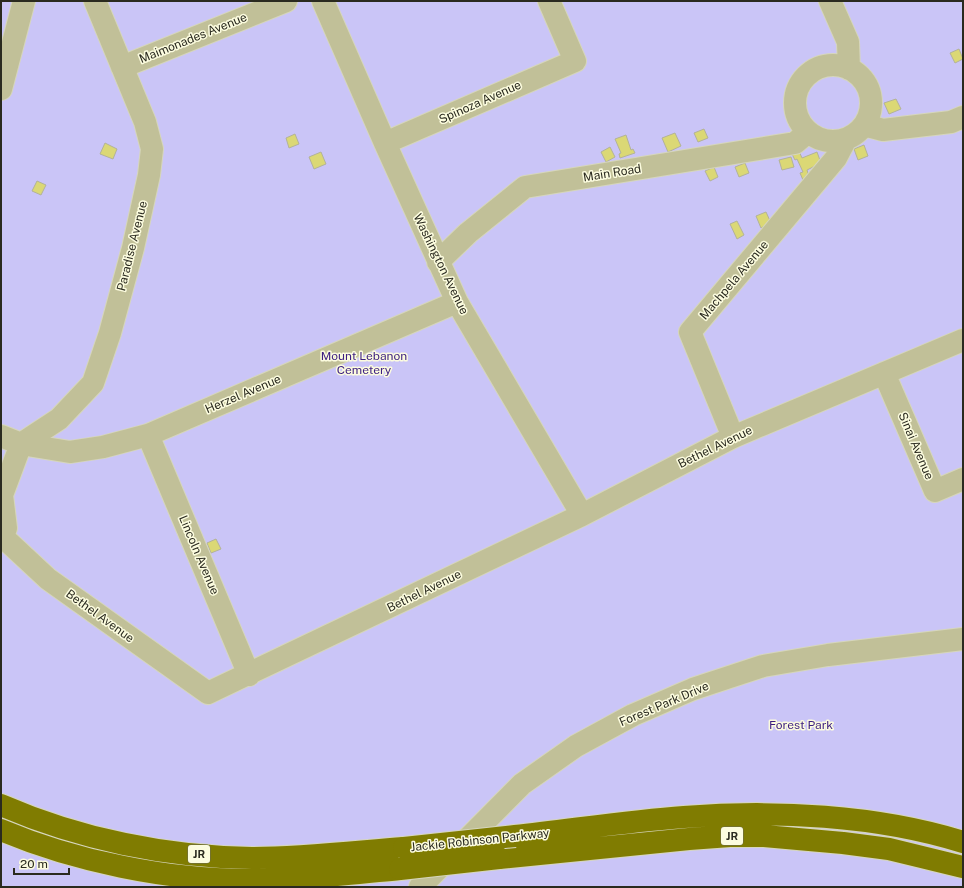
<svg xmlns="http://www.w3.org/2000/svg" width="964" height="888" font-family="'Public Sans',sans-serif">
  <rect width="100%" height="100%" fill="#fcfcdf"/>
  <path fill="#cac5f7" d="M1,1h962v886h-962z"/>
  <path fill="#dbd875" stroke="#b3b398" d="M959,49l4,10 -8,4 -5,-10z
    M896,99l5,10 -12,5 -5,-11z
    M704,129l4,9 -10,4 -4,-9z
    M675,133l6,13 -13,6 -6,-14z
    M295,134l4,10 -10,4 -3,-10z
    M626,135l5,15 2,-1 2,4 -15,5 -1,-4 2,-1 -6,-14z
    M105,143l12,6 -4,10 -13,-5z
    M864,145l4,11 -10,4 -4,-11z
    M610,147l5,10 -9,5 -5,-10z
    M799,151l3,7 15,-6 4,11 -14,7 2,7 -6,3 -3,-7 3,-1 -6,-13 -2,1 -3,-6z
    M321,152l5,12 -12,5 -5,-12z
    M791,157l3,10 -12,3 -3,-10z
    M745,163l4,10 -10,4 -4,-10z
    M714,167l4,10 -8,4 -5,-10z
    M37,181l9,4 -5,10 -9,-4z
    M766,212l5,11 -10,5 -5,-12z
    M737,221l7,14 -7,4 -7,-15z
    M216,539l5,10 -10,4 -4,-10z"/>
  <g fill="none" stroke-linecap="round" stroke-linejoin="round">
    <g stroke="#d6d6bc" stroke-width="24">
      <path id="minor" d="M323,1l62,142 72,159 125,213
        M830,1l18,41 1,27
        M795 103a38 38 0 1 1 76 0a38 38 0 1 1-76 0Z
        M122,67l164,-66
        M1,89l23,-88
        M864,125l19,5 68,-8 12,-5
        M385,143l190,-82 -26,-60
        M438,262l30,-29 57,-46 270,-44 13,-11
        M457,302l-309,133 -45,12 -33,5 -49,-8 -19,51 4,33 -3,9 45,42 160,114 374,-178 151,-78 230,-97
        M884,373l51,118 28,-12
        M148,435l101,240
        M1,436l20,8 38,-25 34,-36 17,-50 23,-85 16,-73 3,-26 -7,-27 -50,-121
        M733,437l-43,-105 146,-174 10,-19
        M420,887l102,-103 54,-38 57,-31 60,-26 70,-23 65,-11 135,-16"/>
    </g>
    <g stroke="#d6d6bc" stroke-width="24">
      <path id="highway" d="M1,805c78,34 166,52 251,53 51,0 101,-6 152,-10
        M1,830c73,31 166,50 245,50 52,0 103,-6 154,-11
        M515,836c56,-6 113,-15 169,-19 89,-7 193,-2 279,25
        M499,858l190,-19 41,-3h34l79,7 46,6 74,18"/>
    </g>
    <use href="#minor" stroke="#c1c098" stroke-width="22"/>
    <use href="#highway" stroke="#807c01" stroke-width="22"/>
    <g stroke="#d6d6bc" stroke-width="24" stroke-linecap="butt">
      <path id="highway-bridge" d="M404,848l111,-12
        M400,869l99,-11"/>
    </g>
    <use href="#highway-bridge" stroke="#807c01" stroke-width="22"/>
  </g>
  <g text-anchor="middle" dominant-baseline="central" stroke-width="3" stroke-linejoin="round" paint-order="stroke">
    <g fill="#fcfcdf" stroke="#696959" stroke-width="1">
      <rect x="721" y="827" width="22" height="18" rx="3"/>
      <rect x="188" y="845" width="22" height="18" rx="3"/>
    </g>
    <g font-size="11" font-weight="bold" fill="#2a2a1f">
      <text x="732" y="836">JR</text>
      <text x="199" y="854">JR</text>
    </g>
    <g font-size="12" fill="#2a2a1f" stroke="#fcfcdf">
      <text transform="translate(193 38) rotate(-22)">Maimonades Avenue</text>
      <text transform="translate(480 102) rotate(-24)">Spinoza Avenue</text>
      <text transform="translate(612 173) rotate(-9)">Main Road</text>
      <text transform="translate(132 246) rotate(-76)">Paradise Avenue</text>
      <text transform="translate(441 264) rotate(64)">Washington Avenue</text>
      <text transform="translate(734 280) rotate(-50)">Machpela Avenue</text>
      <text transform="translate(243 394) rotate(-23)">Herzel Avenue</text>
      <text transform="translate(916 446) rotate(67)">Sinai Avenue</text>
      <text transform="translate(715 447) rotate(-26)">Bethel Avenue</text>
      <text transform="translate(199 555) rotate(67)">Lincoln Avenue</text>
      <text transform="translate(424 591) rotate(-26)">Bethel Avenue</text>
      <text transform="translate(100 616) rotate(36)">Bethel Avenue</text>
      <text transform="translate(664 704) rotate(-23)">Forest Park Drive</text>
      <text transform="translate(480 840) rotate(-6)">Jackie Robinson Parkway</text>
    </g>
    <g font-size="12" fill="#3c1e80" stroke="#fcfcdf">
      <text x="364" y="356">Mount Lebanon<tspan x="364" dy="14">Cemetery</tspan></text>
      <text x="801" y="725">Forest Park</text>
    </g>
  </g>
  <rect width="964" height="888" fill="none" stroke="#2a2a1f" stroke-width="4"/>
  <path d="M14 868v6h55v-6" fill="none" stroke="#2a2a1f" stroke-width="2"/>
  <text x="20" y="868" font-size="12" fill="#2a2a1f" stroke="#fcfcdf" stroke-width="3" paint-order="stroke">20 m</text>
</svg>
